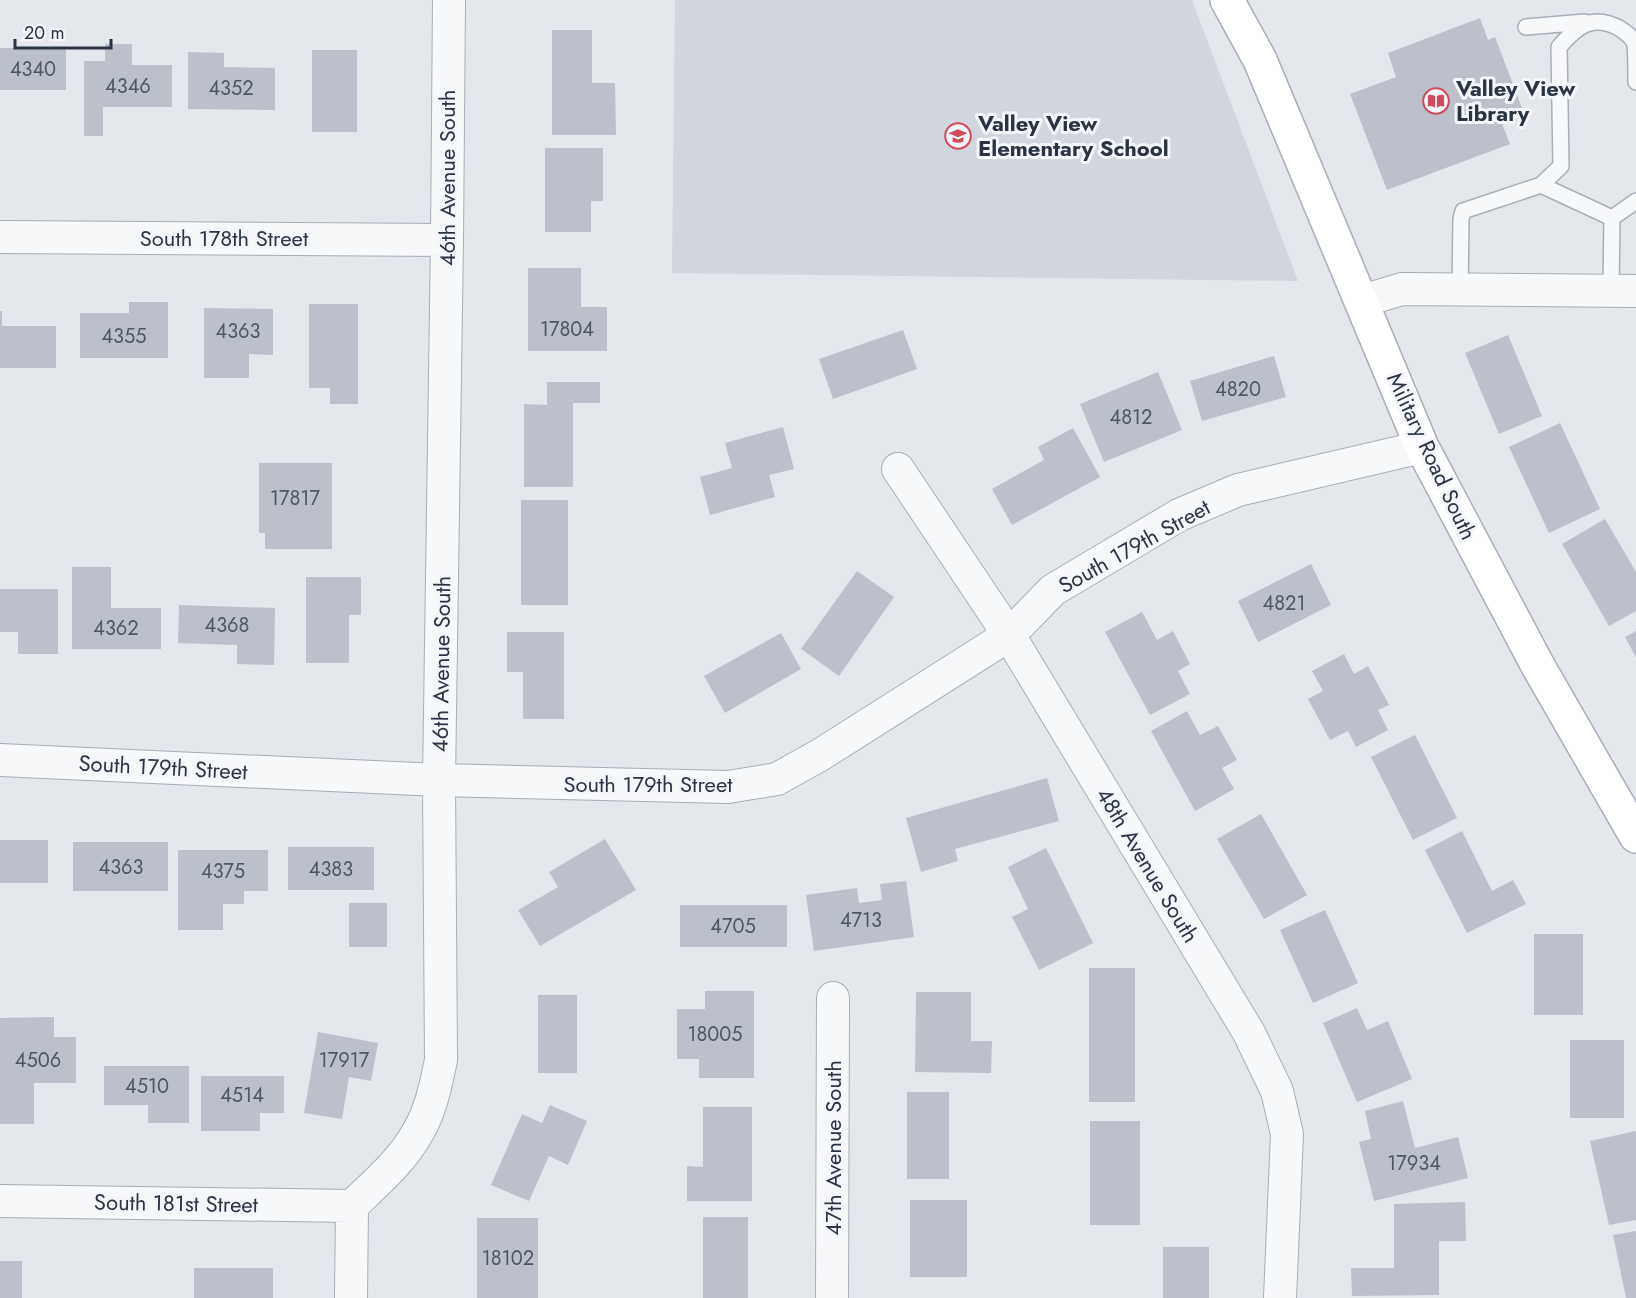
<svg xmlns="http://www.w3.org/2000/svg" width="1636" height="1298" font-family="Jost,sans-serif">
  <rect width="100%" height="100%" fill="#e4e7ec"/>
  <path fill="#d2d6de" d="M675,0h517l106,281 -626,-8z"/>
  <path fill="#bbc0ca" d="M1480,18l8,22 7,-3 27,71 -23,8 11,28 -123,46 -37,-96 46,-17 -8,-24z
    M552,30h40v53h23l1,52h-64z
    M105,44h27v21h40v42h-69v29h-19v-75h21z
    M0,48h66v42h-66z
    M312,50h45v82h-45z
    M188,52l36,1v14l51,1v42l-87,-1z
    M545,148h58v53h-12v31h-46z
    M528,268h53v39h26v44h-79z
    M129,302h39v56h-88v-45h49z
    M309,304h49v100h-28v-16h-21z
    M204,308l69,1v46l-24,-1v24h-45z
    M0,311h2v15h54v42h-56z
    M903,330l14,39 -84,30 -14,-40z
    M1508,335l34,81 -43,18 -34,-81z
    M1274,356l12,41 -84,24 -12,-40z
    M1158,372l24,58 -78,32 -24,-58z
    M547,382h53v21h-27v84h-49v-83l23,1z
    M1560,423l40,86 -51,24 -40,-86z
    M783,427l11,42 -25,6 6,22 -65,18 -10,-38 32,-9 -7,-25z
    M1073,428l27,49 -88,48 -20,-36 52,-29 -6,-13z
    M259,463h73v86h-67v-16h-6z
    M521,500h47v105h-47z
    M1605,519l31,53v39l-27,15 -47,-82z
    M1311,564l20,41 -73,37 -20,-41z
    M72,567h39v41h50v41h-89z
    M857,571l37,26 -55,79 -38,-27z
    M306,577h55v38h-12v48h-43z
    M0,589h58v65h-40v-22h-18z
    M179,605l96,3 -1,57 -37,-1v-19l-59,-2z
    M1142,612l15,28 16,-9 17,33 -12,7 12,23 -40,21 -45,-83z
    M1636,631v26l-11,-20z
    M507,632h57v87h-41v-47h-16z
    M781,633l20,36 -76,44 -21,-37z
    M1344,654l10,20 14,-8 21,39 -11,5 10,20 -32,17 -8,-16 -18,9 -22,-41 15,-8 -11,-20z
    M1187,711l13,24 18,-9 19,34 -15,8 12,21 -39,22 -44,-80z
    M1415,735l42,83 -44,22 -42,-83z
    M1047,778l12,43 -104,28 3,12 -37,11 -15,-54z
    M1261,814l46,81 -43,24 -47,-80z
    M1462,831l30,60 21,-11 13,24 -59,29 -42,-83z
    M605,839l31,51 -96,56 -22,-36 40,-23 -9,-15z
    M0,840h48v43h-48z
    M73,842h95v49h-95z
    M288,847h86v43h-86z
    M1046,848l47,95 -54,27 -27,-53 16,-8 -20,-42z
    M178,850h90v41h-24v13h-21v26h-45z
    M906,881l8,56 -100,14 -8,-56 51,-7 2,15 23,-3 -2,-16z
    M349,903h38v44h-38z
    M680,905h107v42h-107z
    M1325,910l33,73 -45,20 -33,-73z
    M1534,934h49v81h-49z
    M1089,968h46v134h-46z
    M705,991h49v87h-55v-19h-22v-50h28z
    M916,992h55v49h21l-1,32 -76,-1z
    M538,995h39v78h-39z
    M1357,1008l10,22 21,-9 24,58 -55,23 -34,-79z
    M54,1017v20h22v46h-42v41h-34v-106z
    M318,1032l60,11 -7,38 -22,-4 -7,42 -38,-6z
    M1570,1040h54v78h-54z
    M104,1066h85v57h-41v-18h-44z
    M201,1076h83v37h-24v18h-59z
    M907,1092h42v87h-42z
    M1403,1101l12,47 43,-11 10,41 -94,23 -15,-59 12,-3 -6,-28z
    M550,1105l37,16 -19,44 -19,-9 -20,45 -38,-16 31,-71 20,9z
    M703,1107h49v94h-65v-35l16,1z
    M1090,1121h50v104h-50z
    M1636,1131v89l-27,5 -19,-84z
    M910,1200h57v77h-57z
    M1465,1202l1,39h-27v54l-87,1 -1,-28h43v-64z
    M703,1217h45v81h-45z
    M477,1218h61v80h-61z
    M1636,1231v67h-10l-13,-63z
    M1163,1247h46v51h-46z
    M0,1261h22v37h-22z
    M194,1268h79v30h-79z"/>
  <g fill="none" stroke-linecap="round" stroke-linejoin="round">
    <g stroke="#a9aeb7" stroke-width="18">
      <path id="lane" d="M1526,27l59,-5
        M1541,185l71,33 -1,73
        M1612,218l24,-17
        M1460,289l1,-70 2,-8 78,-26 20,-19 -2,-119c18,-21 33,-33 60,-19 6,4 14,9 16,16 1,11 1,27 1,38"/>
    </g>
    <g stroke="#a9aeb7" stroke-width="34">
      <path id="street" d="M0,237l447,3
        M1362,301l40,-12 234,2
        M898,469l111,166 240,398 28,58 10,43 -7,164
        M0,760l439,20 289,7 49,-8 43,-24 189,-120 44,-45 126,-75 59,-25 184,-43
        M0,1201l352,5
        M351,1298l1,-92c24,-23 50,-45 66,-74 13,-22 18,-48 23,-72l-2,-280 8,-540 2,-240
        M832,1298l1,-300"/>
    </g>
    <g stroke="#a9aeb7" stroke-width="36">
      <path id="secondary" d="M1227,0l33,60 162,387 116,219 98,170"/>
    </g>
    <use href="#lane" stroke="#f7f8fa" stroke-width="15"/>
    <use href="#street" stroke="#f7f8fa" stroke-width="32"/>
    <use href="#secondary" stroke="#fff" stroke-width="33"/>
  </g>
  <defs>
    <g id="library-ring" transform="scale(1.35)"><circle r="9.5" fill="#f4f6f9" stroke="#d1495b" stroke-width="1.5"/><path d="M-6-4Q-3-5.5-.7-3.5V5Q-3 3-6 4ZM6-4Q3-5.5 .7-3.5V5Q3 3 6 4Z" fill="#d1495b"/></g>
    <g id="school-ring" transform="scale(1.35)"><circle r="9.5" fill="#f4f6f9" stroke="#d1495b" stroke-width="1.5"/><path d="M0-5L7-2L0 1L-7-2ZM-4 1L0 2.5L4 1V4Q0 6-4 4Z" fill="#d1495b"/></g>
  </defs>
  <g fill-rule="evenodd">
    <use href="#library-ring" x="1436" y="101"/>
    <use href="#school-ring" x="958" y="136"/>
  </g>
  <g text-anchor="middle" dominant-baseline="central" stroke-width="6" stroke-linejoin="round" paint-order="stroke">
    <g font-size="20" fill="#4f5766">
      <text x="33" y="69">4340</text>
      <text x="128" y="86">4346</text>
      <text x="231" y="88">4352</text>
      <text x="567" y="329">17804</text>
      <text x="238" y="331">4363</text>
      <text x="124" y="336">4355</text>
      <text x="1238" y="389">4820</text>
      <text x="1131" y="417">4812</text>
      <text x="295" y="498">17817</text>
      <text x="1284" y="603">4821</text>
      <text x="227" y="625">4368</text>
      <text x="116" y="628">4362</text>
      <text x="121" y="867">4363</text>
      <text x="331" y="869">4383</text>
      <text x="223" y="871">4375</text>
      <text x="861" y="920">4713</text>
      <text x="733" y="926">4705</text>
      <text x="715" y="1034">18005</text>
      <text x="38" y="1060">4506</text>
      <text x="344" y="1060">17917</text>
      <text x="147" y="1086">4510</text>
      <text x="242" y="1095">4514</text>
      <text x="1414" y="1163">17934</text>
      <text x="508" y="1258">18102</text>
    </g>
    <g font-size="22" font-weight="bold" fill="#2b3445" stroke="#f4f6f9" text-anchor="start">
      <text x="1456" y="88">Valley View<tspan x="1456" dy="25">Library</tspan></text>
      <text x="978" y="123">Valley View<tspan x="978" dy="25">Elementary School</tspan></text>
    </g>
    <g font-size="22" fill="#2b3445" stroke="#f4f6f9">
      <text transform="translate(447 178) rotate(-90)">46th Avenue South</text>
      <text x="224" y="238">South 178th Street</text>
      <text transform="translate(1432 456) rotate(65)">Military Road South</text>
      <text transform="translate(1134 546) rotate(-29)">South 179th Street</text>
      <text transform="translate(441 664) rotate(-89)">46th Avenue South</text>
      <text transform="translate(163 767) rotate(3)">South 179th Street</text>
      <text x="648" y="784">South 179th Street</text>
      <text transform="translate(1148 865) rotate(59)">48th Avenue South</text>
      <text transform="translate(833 1148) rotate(-90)">47th Avenue South</text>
      <text transform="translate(176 1203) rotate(1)">South 181st Street</text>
    </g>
  </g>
  <path d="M15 39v9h96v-9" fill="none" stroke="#2b3445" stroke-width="3"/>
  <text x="24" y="39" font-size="18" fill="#2b3445" stroke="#f4f6f9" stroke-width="4.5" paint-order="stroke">20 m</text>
</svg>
